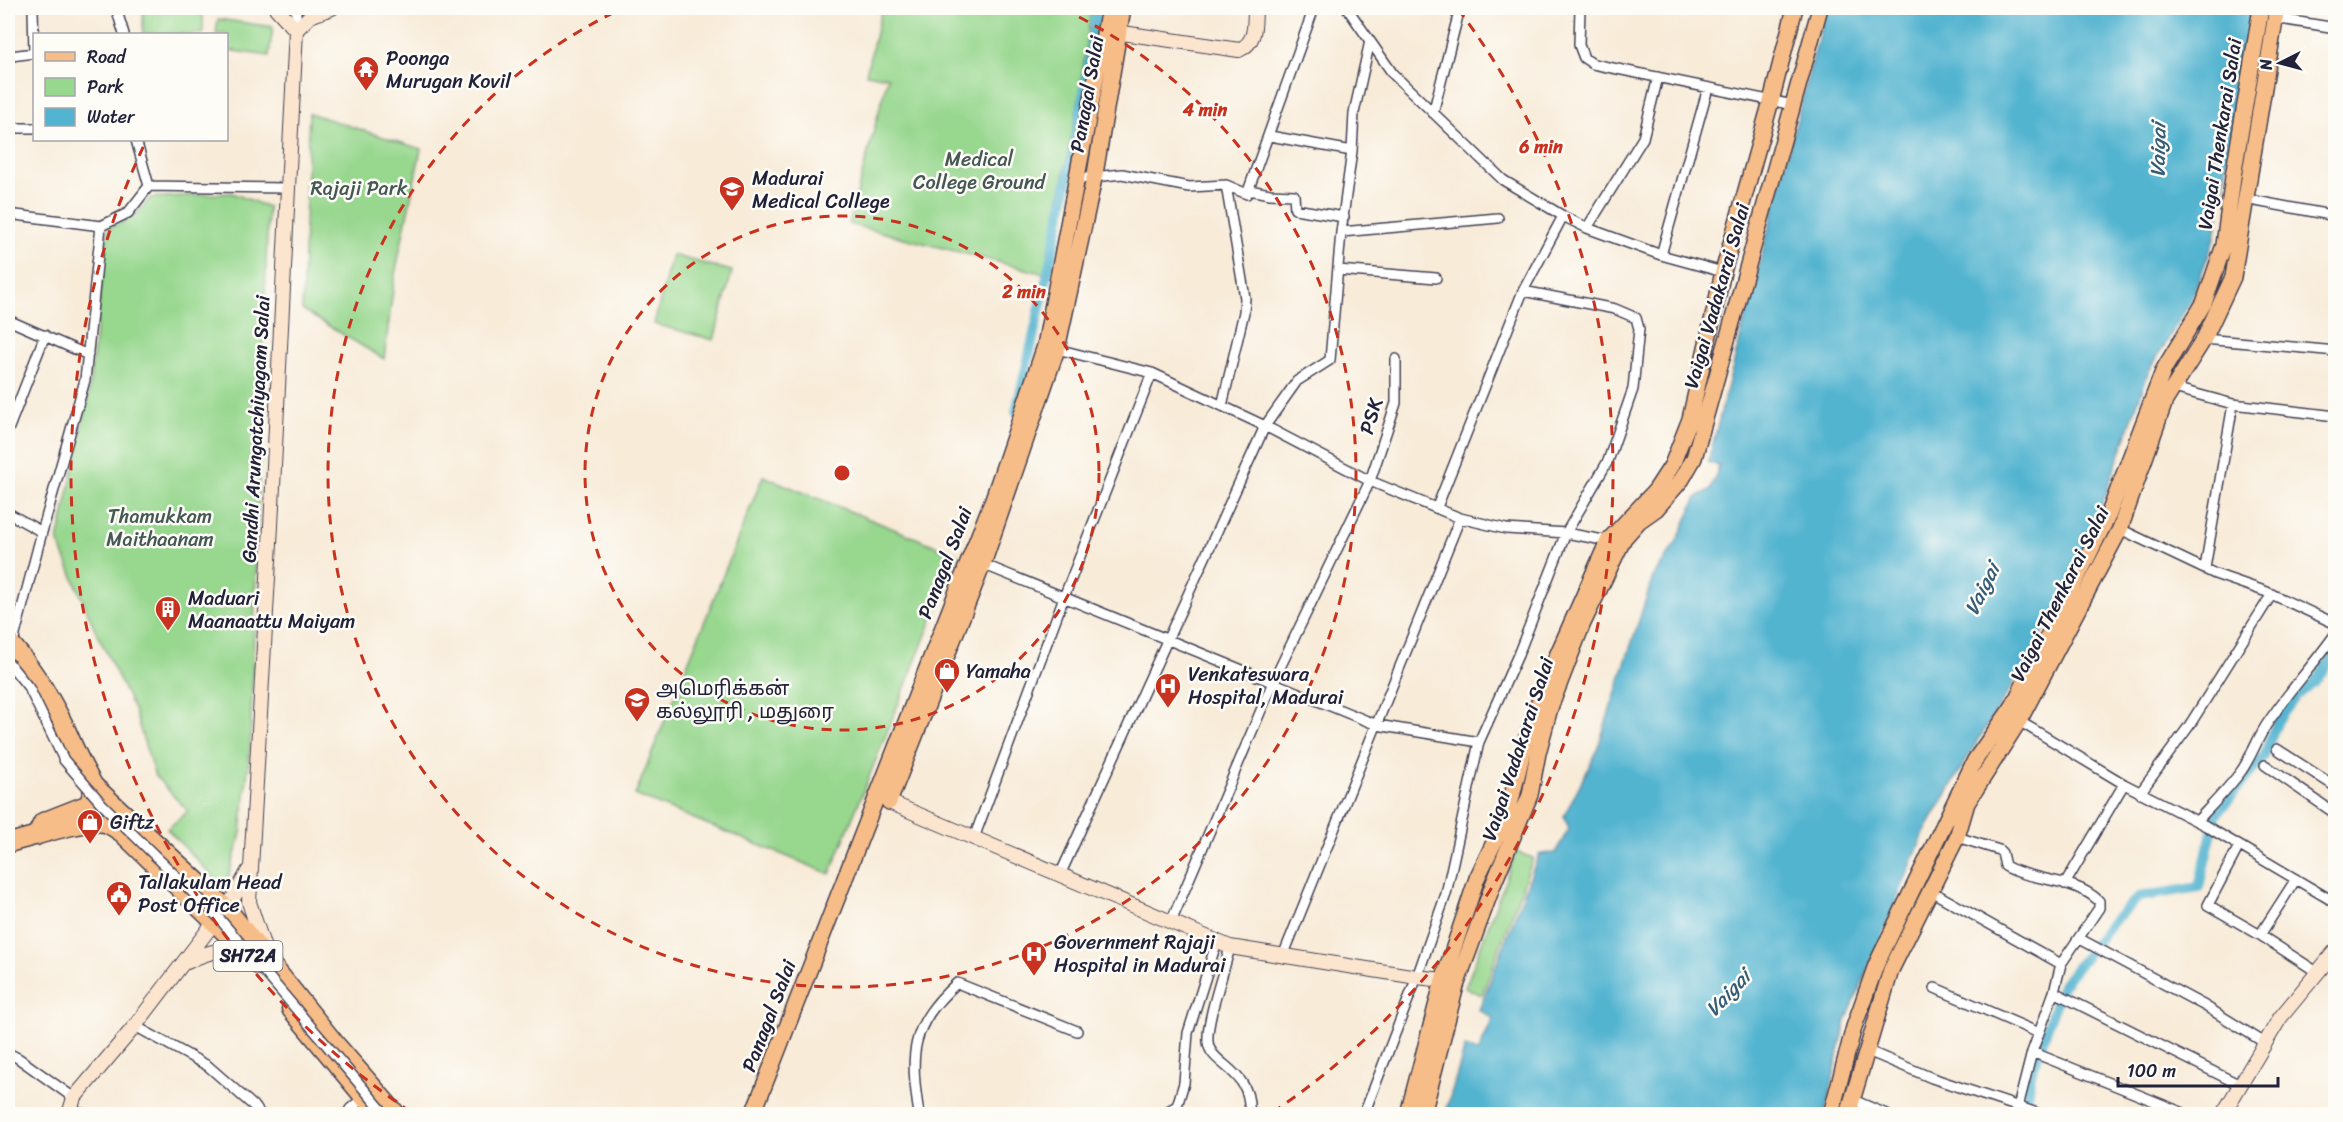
<svg xmlns="http://www.w3.org/2000/svg" width="2343" height="1122" font-family="Sriracha,'Noto Sans Tamil',sans-serif">
  <rect width="100%" height="100%" fill="#fdfcf7"/>
  <filter id="ink" filterUnits="userSpaceOnUse"><feTurbulence type="fractalNoise" baseFrequency=".0167" numOctaves="2"/><feDisplacementMap in="SourceGraphic" scale="12" xChannelSelector="R" yChannelSelector="G"/><feConvolveMatrix kernelMatrix="1 2 1 2 8 2 1 2 1" color-interpolation-filters="sRGB"/></filter>
  <filter id="wash" filterUnits="userSpaceOnUse"><feTurbulence type="fractalNoise" baseFrequency=".008" numOctaves="4" result="noise"/><feDisplacementMap in="SourceGraphic" scale="24" xChannelSelector="R" yChannelSelector="G"/><feGaussianBlur stdDeviation="1.35" result="paint"/><feColorMatrix in="noise" values="0 0 0 0 0 0 0 0 0 0 0 0 0 0 0 0 0 1.4 0 .05"/><feComposite in="paint" operator="in"/></filter>
  <g filter="url(#wash)">
    <rect width="100%" height="100%" fill="#f8ebd8"/>
    <path fill="#97d78e" stroke="#5c7c64" stroke-width="1.5" d="M882,8h209l-12,89 -34,177 -196,-50 39,-147 -22,-3z
      M143,11h60v23h-60z
      M218,19l55,8 -4,29 -42,-6 -1,-16h-10z
      M309,113l112,36 -26,125 -11,85 -82,-49z
      M232,193l36,14 -18,543 -9,83 -16,56 -58,-60 21,-18 -33,-35 -21,-66 -40,-83 -36,-86 30,-142 20,-170 26,-12 16,-19z
      M672,255l60,16 -18,69 -60,-16z
      M763,476l195,79 -128,319 -195,-79z
      M1516,852l17,6 -51,137 -17,-7z"/>
    <path fill="#52b4d0" stroke="#3a6b86" stroke-width="1.5" d="M1826,8h426l-37,230 -25,64 -42,71 -50,143 -40,89 -44,78 -41,65 -48,83 -79,190 -21,93h-380l20,-67 13,5 15,-34 -14,-8 60,-156 16,-1 14,-24 -5,-13 32,-63 57,-176 23,-34 21,-46 14,-8 8,-23 -11,-4z"/>
    <g fill="none" stroke-linecap="round" stroke-linejoin="round">
      <path stroke="#52b4d0" stroke-width="10" d="M1016,412c31,-134 63,-268 81,-404
        M2024,1114l6,-37 32,-91 50,-64 27,-25 60,-10 17,-72 48,-59 13,-34 19,-26 18,-13 22,-31"/>
    </g>
  </g>
  <g filter="url(#ink)">
    <g fill="none" stroke-linecap="round" stroke-linejoin="round">
      <g stroke="#424053" stroke-width="12">
        <path id="street" d="M33,8l1,45
          M116,8l8,26
          M1347,8l46,66 110,106 60,36 24,12 74,27 62,17
          M1580,8l-1,37 5,13 9,6 200,41
          M2274,18l62,10
          M296,30v-22
          M8,61l3,-5 23,-3
          M1433,113l27,-105
          M8,128h26
          M1270,136l82,15
          M136,140l13,46 138,2
          M1076,179l46,-5 67,13 37,-2 21,9 67,-186
          M1249,190l21,4 24,1 1,14 49,8
          M2245,199l91,17
          M8,214l93,12 27,-13 21,-27
          M1587,228l56,-90 15,-61
          M1341,232l157,-14
          M1661,255l47,-167
          M1338,270l98,8
          M8,320l80,35
          M2204,339l132,12
          M1053,348l99,25 113,53 105,55 90,37 46,11 60,4 42,8
          M2174,388l59,16 103,12
          M1222,406l22,-94 1,-14 -19,-113
          M8,430l37,-95
          M1437,507l86,-216 40,-75
          M8,513l34,19 -30,114
          M2120,529l95,45 52,18 69,32
          M42,532l43,-152 16,-154
          M980,563l397,162 102,17
          M2205,568l28,-164
          M2019,721l105,63 82,42 130,77
          M2277,749l59,38
          M2265,765l71,49
          M2140,793l49,-67 83,-132
          M2197,821c15,-16 32,-33 45,-51 11,-16 16,-34 27,-49 21,-31 46,-58 67,-88
          M1957,837l42,13 3,3 3,13c28,16 69,11 94,35v7l-38,56
          M974,838l90,-241 88,-224
          M2239,846l-31,59 52,30 57,37
          M1060,875l205,-449 32,-45 33,-21 11,-128 11,-81 2,-38 16,-72
          M2065,884l59,-100
          M1929,890l132,74 -7,28 -22,60 -14,55
          M1171,922l102,-240 97,-201 26,-78v-44
          M2260,935l36,-56
          M2080,939l125,67 60,37
          M1230,947c-5,22 -24,74 -22,95 2,24 45,27 41,72
          M1283,956l177,-438
          M1935,988l104,45
          M2054,992l186,93
          M135,1026l73,40 48,42 4,6
          M1868,1051l64,27 108,36
          M2032,1052l154,62
          M8,1053l10,5 56,40
          M1853,1100l33,14
          M72,1110l11,4
          M348,1114l2,-5 13,-11
          M919,1114c-9,-59 -10,-88 38,-131l120,48
          M1162,1114l15,-8 7,-23 4,-50 29,-92
          M1364,1114l53,-137 29,-83 33,-152 39,-87 48,-122 42,-72 25,-72 6,-60 -3,-11 -21,-9 -92,-18"/>
      </g>
      <g stroke="#424053" stroke-width="16">
        <path id="secondary" d="M276,8l20,22
          M296,30l14,-14 22,-8
          M1109,31l130,19c18,-8 15,-25 16,-42
          M889,802l341,145 187,30 26,3 8,4
          M227,909l22,-39
          M265,951l-16,-49 22,-376 25,-496
          M187,962c32,-16 42,-14 72,6
          M69,1114l5,-16 61,-72 80,-105
          M2223,1114l57,-96 56,-68"/>
      </g>
      <g stroke="#424053" stroke-width="18">
        <path id="primary" d="M889,802l94,-238 74,-215 38,-175 28,-166
          M753,1114l240,-615 52,-153 64,-338
          M1408,1114l35,-134 34,-102 31,-65 17,-70 23,-67 60,-135 47,-50 17,-26 18,-46 33,-147 48,-171 24,-93
          M1423,1114l33,-128 37,-101 37,-90 8,-42 12,-45 33,-85 41,-85 15,-17 17,-12 26,-30 12,-21 126,-450
          M1831,1114l23,-87 22,-62 99,-205 38,-54 95,-190 56,-147 40,-66 20,-58 9,-68 28,-169
          M1848,1114l43,-144 66,-133 10,-34 52,-82 101,-192 45,-128 39,-62 29,-62 44,-269"/>
      </g>
      <g stroke="#424053" stroke-width="21">
        <path id="highway" d="M8,641c23,24 42,56 57,86 9,21 17,40 29,59l133,123 110,137 59,68
          M36,836l7,-14 46,-18 5,-18
          M8,843c22,-5 76,-24 97,-20 6,2 11,6 16,9l114,110
          M291,1009l87,105"/>
      </g>
      <use href="#street" stroke="#fff" stroke-width="9"/>
      <use href="#secondary" stroke="#fce5cf" stroke-width="14"/>
      <use href="#primary" stroke="#f7bd88" stroke-width="15"/>
      <use href="#highway" stroke="#f7bd88" stroke-width="18"/>
      <g stroke="#424053" stroke-width="12" stroke-linecap="butt">
        <path id="street-bridge" d="M8,662l21,26 35,72 38,44 116,113 167,197"/>
      </g>
      <use href="#street-bridge" stroke="#fff" stroke-width="9"/>
    </g>
  </g>
  <g fill="none" stroke="#c8321e" stroke-width="3" stroke-dasharray="10 8">
    <circle cx="842" cy="473" r="257"/>
    <path d="M1063 9A514 514 0 1 1 621 9"/>
    <path d="M411 1112A771 771 0 0 1 146 141M1458 9A771 771 0 0 1 1273 1112"/>
  </g>
  <defs>
    <g id="temple-pin" transform="scale(1.35)"><path d="M0 17L-7.5 6A9.5 9.5 0 1 1 7.5 6Z" fill="#c8321e" stroke="#fdfcf7"/><path d="M0-6L5-2H3V0L6.5 2.5H4V6H1.5V3h-3V6H-4V2.5H-6.5L-3 0V-2H-5Z" fill="#fff"/></g>
    <g id="university-pin" transform="scale(1.35)"><path d="M0 17L-7.5 6A9.5 9.5 0 1 1 7.5 6Z" fill="#c8321e" stroke="#fdfcf7"/><path d="M0-5L7-2L0 1L-7-2ZM-4 1L0 2.5L4 1V4Q0 6-4 4Z" fill="#fff"/></g>
    <g id="building-pin" transform="scale(1.35)"><path d="M0 17L-7.5 6A9.5 9.5 0 1 1 7.5 6Z" fill="#c8321e" stroke="#fdfcf7"/><path d="M-4-6H4V6H1V3H-1V6H-4ZM-2.5-4.3h1.7v1.8h-1.7ZM.8-4.3h1.7v1.8H.8ZM-2.5-1h1.7V.8h-1.7ZM.8-1h1.7V.8H.8Z" fill="#fff"/></g>
    <g id="shop-pin" transform="scale(1.35)"><path d="M0 17L-7.5 6A9.5 9.5 0 1 1 7.5 6Z" fill="#c8321e" stroke="#fdfcf7"/><path d="M-5-2.5h2.3a2.7 3.5 0 0 1 5.4 0H5L5.5 6h-11ZM-1.5-2.5h3a1.5 2.3 0 0 0-3 0Z" fill="#fff"/></g>
    <g id="hospital-pin" transform="scale(1.35)"><path d="M0 17L-7.5 6A9.5 9.5 0 1 1 7.5 6Z" fill="#c8321e" stroke="#fdfcf7"/><path d="M-5-5h3v3.5h4V-5h3V5h-3V1.5h-4V5h-3Z" fill="#fff"/></g>
    <g id="civic-pin" transform="scale(1.35)"><path d="M0 17L-7.5 6A9.5 9.5 0 1 1 7.5 6Z" fill="#c8321e" stroke="#fdfcf7"/><path d="M-.6-6.5H3V-4.5H.6V-3L4-1V1h2V6H-6V1h2V-1L-.6-3ZM-1.2 2.5V6h2.4V2.5Z" fill="#fff"/></g>
  </defs>
  <g fill-rule="evenodd">
    <use href="#temple-pin" x="366" y="69"/>
    <use href="#university-pin" x="732" y="189"/>
    <use href="#building-pin" x="168" y="609"/>
    <use href="#shop-pin" x="947" y="671"/>
    <use href="#hospital-pin" x="1168" y="686"/>
    <use href="#university-pin" x="637" y="700"/>
    <use href="#shop-pin" x="90" y="822"/>
    <use href="#civic-pin" x="119" y="894"/>
    <use href="#hospital-pin" x="1034" y="954"/>
  </g>
  <g text-anchor="middle" dominant-baseline="central" stroke-width="5" stroke-linejoin="round" paint-order="stroke">
    <rect fill="#fdfcf7" stroke="#646373" stroke-width="1.5" x="213.5" y="941" width="69" height="30" rx="4.5"/>
    <g font-size="18" font-weight="bold" fill="#22223b">
      <text x="248" y="956">SH72A</text>
    </g>
    <g font-size="20" fill="#22223b" stroke="#fdfcf7" text-anchor="start">
      <text x="386" y="58">Poonga<tspan x="386" dy="23">Murugan Kovil</tspan></text>
      <text x="752" y="178">Madurai<tspan x="752" dy="23">Medical College</tspan></text>
      <text x="188" y="598">Maduari<tspan x="188" dy="23">Maanaattu Maiyam</tspan></text>
      <text x="966" y="671">Yamaha</text>
      <text x="1188" y="674">Venkateswara<tspan x="1188" dy="23">Hospital, Madurai</tspan></text>
      <text x="656" y="688">அமெரிக்கன்<tspan x="656" dy="23">கல்லூரி , மதுரை</tspan></text>
      <text x="110" y="822">Giftz</text>
      <text x="138" y="882">Tallakulam Head<tspan x="138" dy="23">Post Office</tspan></text>
      <text x="1054" y="942">Government Rajaji<tspan x="1054" dy="23">Hospital in Madurai</tspan></text>
    </g>
    <g font-size="20" fill="#22223b" stroke="#fdfcf7">
      <text transform="translate(1087 94) rotate(-80)">Panagal Salai</text>
      <text transform="translate(2220 134) rotate(-81)">Vaigai Thenkarai Salai</text>
      <text transform="translate(1717 296) rotate(-74)">Vaigai Vadakarai Salai</text>
      <text transform="translate(1371 416) rotate(-74)">PSK</text>
      <text transform="translate(256 429) rotate(-87)">Gandhi Arungatchiyagam Salai</text>
      <text transform="translate(945 563) rotate(-69)">Panagal Salai</text>
      <text transform="translate(2060 594) rotate(-63)">Vaigai Thenkarai Salai</text>
      <text transform="translate(1518 749) rotate(-72)">Vaigai Vadakarai Salai</text>
      <text transform="translate(769 1016) rotate(-69)">Panagal Salai</text>
    </g>
    <g font-size="20" fill="#455854" stroke="#fdfcf7">
      <text x="979" y="159">Medical<tspan x="979" dy="23">College Ground</tspan></text>
      <text x="359" y="188">Rajaji Park</text>
      <text x="160" y="516">Thamukkam<tspan x="160" dy="23">Maithaanam</tspan></text>
    </g>
    <g font-size="21" font-style="italic" fill="#355c77" stroke="#fdfcf7">
      <text transform="translate(2158 150) rotate(-89)">Vaigai</text>
      <text transform="translate(1982 589) rotate(-64)">Vaigai</text>
      <text transform="translate(1728 993) rotate(-47)">Vaigai</text>
    </g>
  </g>
  <circle cx="842" cy="473" r="9" fill="#c8321e" stroke="#fdfcf7" stroke-width="3"/>
  <g font-size="18" text-anchor="middle" font-weight="bold" fill="#c8321e" stroke="#fdfcf7" stroke-width="5" stroke-linejoin="round" paint-order="stroke">
    <text x="1205" y="116">4 min</text>
    <text x="1541" y="153">6 min</text>
    <text x="1024" y="298">2 min</text>
  </g>
  <rect width="2343" height="1122" fill="none" stroke="#fdfcf7" stroke-width="30"/>
  <rect x="33" y="33" width="195" height="108" fill="#fdfcf7" stroke="#a5a5ac" stroke-width="1.5"/>
  <rect x="45" y="52" width="30" height="9" fill="#f7bd88" stroke="#a5a5ac" stroke-width="1.5"/>
  <text x="87" y="63" font-size="18" fill="#22223b">Road</text>
  <rect x="45" y="78" width="30" height="18" fill="#97d78e" stroke="#a5a5ac" stroke-width="1.5"/>
  <text x="87" y="93" font-size="18" fill="#22223b">Park</text>
  <rect x="45" y="108" width="30" height="18" fill="#52b4d0" stroke="#a5a5ac" stroke-width="1.5"/>
  <text x="87" y="123" font-size="18" fill="#22223b">Water</text>
  <g transform="translate(2280 63) rotate(264)" stroke="#fdfcf7" stroke-width="4.5" paint-order="stroke">
  <path d="M0-4.5L10 22L0 15L-10 22Z" fill="#22223b"/>
  <text y="-9" font-size="16" font-weight="bold" text-anchor="middle" fill="#22223b">N</text>
  </g>
  <path d="M2118 1077v9h160v-9" fill="none" stroke="#22223b" stroke-width="3"/>
  <text x="2127" y="1077" font-size="18" fill="#22223b" stroke="#fdfcf7" stroke-width="4.5" paint-order="stroke">100 m</text>
</svg>
